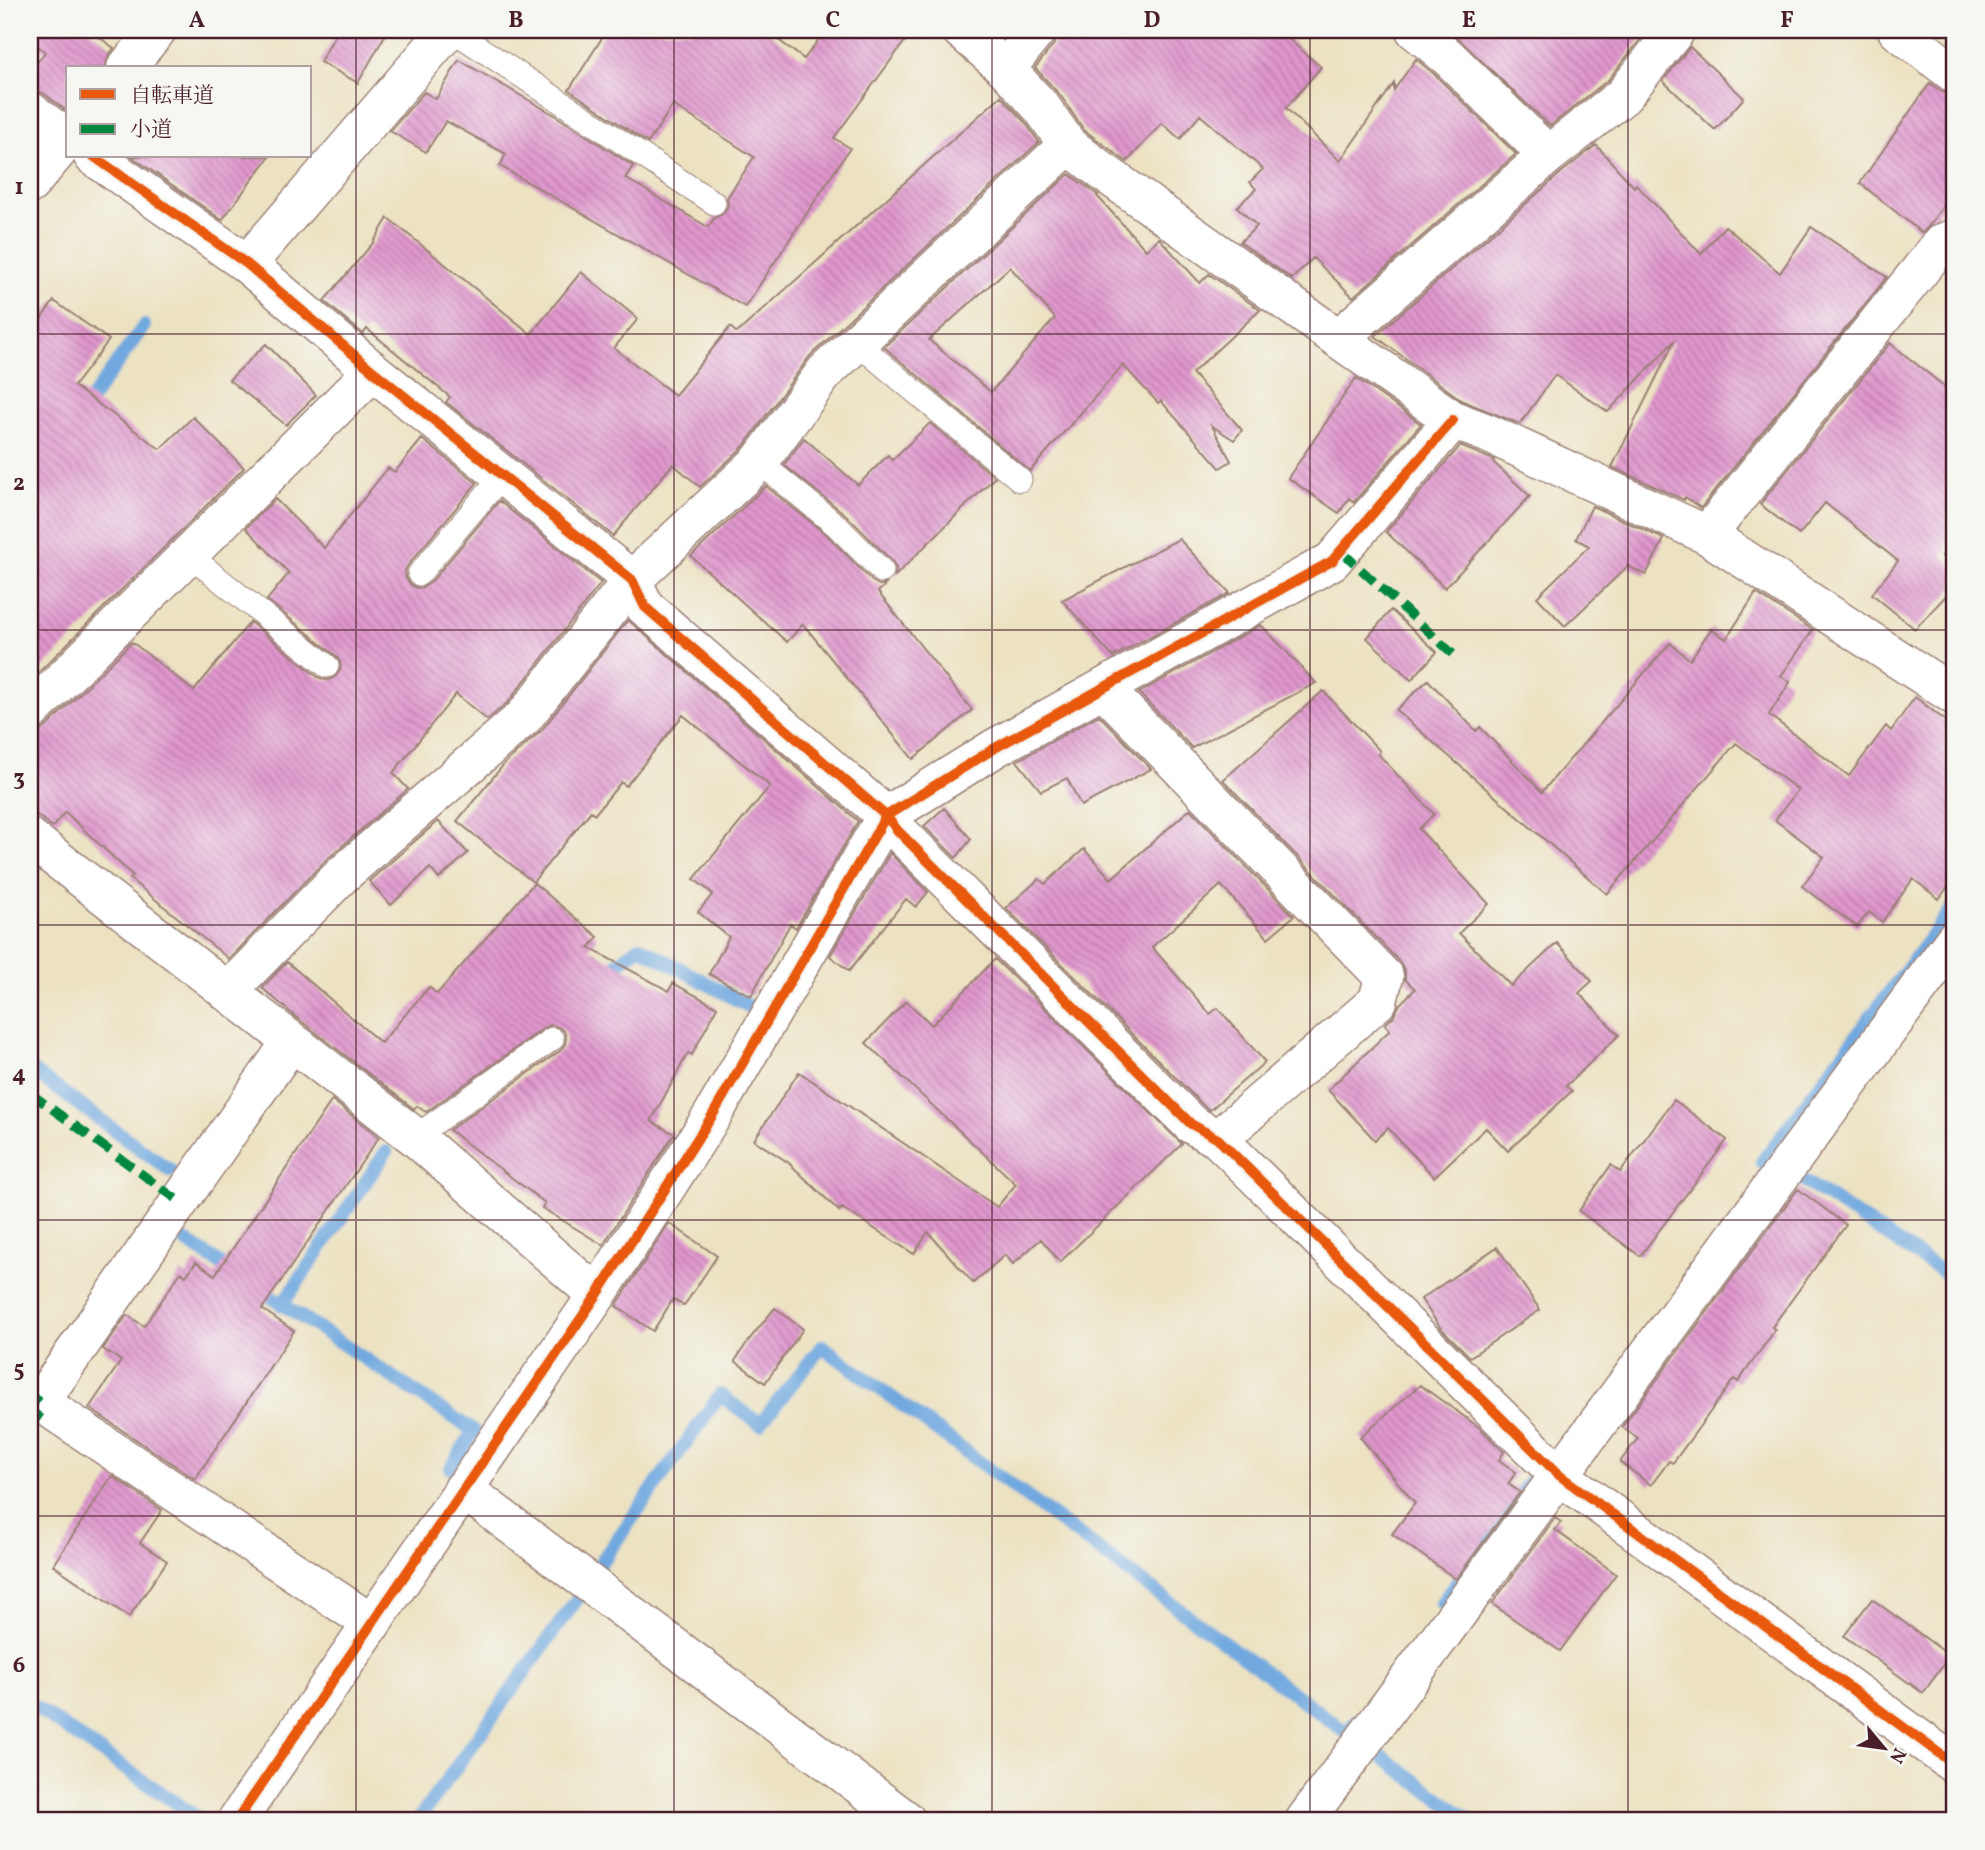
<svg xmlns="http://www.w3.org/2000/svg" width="1985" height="1850" font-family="Vollkorn,'Noto Serif JP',serif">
  <defs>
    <pattern id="building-back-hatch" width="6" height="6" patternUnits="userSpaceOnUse" patternTransform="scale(1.75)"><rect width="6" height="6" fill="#e097cd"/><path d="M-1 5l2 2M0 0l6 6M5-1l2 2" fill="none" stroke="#b87ba7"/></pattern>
  </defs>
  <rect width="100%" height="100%" fill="#f6f6f2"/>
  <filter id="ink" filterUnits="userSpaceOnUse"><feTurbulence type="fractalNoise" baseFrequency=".0143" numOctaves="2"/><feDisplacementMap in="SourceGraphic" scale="14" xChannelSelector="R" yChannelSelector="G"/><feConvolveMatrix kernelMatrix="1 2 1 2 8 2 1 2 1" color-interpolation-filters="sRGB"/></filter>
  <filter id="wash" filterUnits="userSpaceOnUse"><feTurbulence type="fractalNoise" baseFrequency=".00686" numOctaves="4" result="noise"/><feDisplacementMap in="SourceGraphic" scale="28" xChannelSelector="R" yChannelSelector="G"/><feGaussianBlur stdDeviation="1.57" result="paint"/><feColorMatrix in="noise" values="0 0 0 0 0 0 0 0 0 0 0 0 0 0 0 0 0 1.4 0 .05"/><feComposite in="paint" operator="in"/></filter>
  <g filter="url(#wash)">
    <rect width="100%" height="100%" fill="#ece2c1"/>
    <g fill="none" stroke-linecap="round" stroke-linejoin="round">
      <path stroke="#70a8df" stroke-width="14" d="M81,413l63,-87
        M602,975l38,-28 114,62
        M30,1069l141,102
        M1762,1162l193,-257
        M1801,1179l154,101
        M184,1240l52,34
        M256,1287l218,144 -23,37 7,4
        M282,1305l104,-153
        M591,1576l129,-181 40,29 62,-78 525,387 9,-12
        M1442,1603l87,-121
        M30,1704l171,116
        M1377,1753l92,67
        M418,1820l160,-222"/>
    </g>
    <g id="blocks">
      <path fill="url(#building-back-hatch)" fill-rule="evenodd" d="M30,30h59l25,18 -5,7 -4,13h-37v44l-25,-19 -13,-3v-18l15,-20 -15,-12z
        M338,30h50l-30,53 -38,-21z
        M607,30h158l39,29 22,-29h87l-79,108 16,10 -105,159 -245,-141 6,-12 -60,-33 -20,31 -36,-21 34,-39 12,7 23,-39 94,54 80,52 -8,12 83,49 7,-10 6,-2 5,-5 2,-5 -1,-7 27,-41 -81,-52 -25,38 -79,-53z
        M1058,30h220l43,37 -35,41 54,53 54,-78v7l22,-31 17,14 83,81 -163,143 -40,-39 -21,21 -52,-37 17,-16 -20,-19 19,-18 -6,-7 13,-13 -63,-54 -20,24 -18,-16 -35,39 -43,-32 -24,-35 -25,-27 19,-24z
        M1449,30h199l-40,50 -58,46z
        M1690,47l54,51 -29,32 -52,-49z
        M1930,83l12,9 13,3v94l-26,37 -7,7 -62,-50z
        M1001,96l24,26 14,20 -229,214 -67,91 -43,40 -27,-23 -60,72 -167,-134 4,-5 -83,-68 -4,5 -39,-33 49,-58 15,-25 143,116 50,-62 57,47 -24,29 61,47 55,-68 7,6z
        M1596,145l38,42 2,-3 65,70 24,-28 55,47 31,-46 76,50 -186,231 -16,-11 -1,3 -72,-33 63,-127 -67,72 -53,-37 -35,49 -57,-23 -88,-65 187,-164z
        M131,156h139l-48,64z
        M1069,174l29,21 -1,1 49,54 13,-12 41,45 9,-9 51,36 -68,63 50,57 -8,10 -22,-14 19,35 -11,7 -59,-67 -3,2 -35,-38 -93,106 -146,-124zM1010,267l45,51 -64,74 -62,-52z
        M54,301l55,39 -35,46 86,63 33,-32 51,51 -214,213v-347z
        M1890,343l65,52v144l-13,17 13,13v17l-40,43 -43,-35 26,-33 -73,-58 -26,32 -39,-31z
        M266,344l50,51 -30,30 -57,-45z
        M1356,378l65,46 -67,78 -5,-4 -10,15 -51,-35z
        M930,423l65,54 -100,99 1,-8 -4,-7 -46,-46 -62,-50 20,-27 54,47 30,-30 4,5z
        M422,439l55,44 -69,82 -3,6 1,7 5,7 6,3 6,-1 7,-4 69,-82 102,82 -93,119 -21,18 -31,-26 -63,79 15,16 -83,72 -96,98 -99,-80 3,-3 -68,-64 -12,15 -23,-17v-77h6l9,-5 87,-86 62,49 56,-69 68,55 8,3 5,-1 6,-4 4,-8 -1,-5 -4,-6 -69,-56 22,-27 -43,-45 29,-29 49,49 64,-80 7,4z
        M1460,446l34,14 -1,2 37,34 -85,92 -59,-56z
        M766,486l61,49 45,46 7,4 7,-1 -8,8 94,118 -59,49 -110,-135 -16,18 -96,-86z
        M1592,506l72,33 -18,36 -18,-9 -63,60 -28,-29 52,-51 -13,-7z
        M1179,539l51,54 -117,64 -51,-57z
        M1756,593l57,37 -32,46 9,6 -21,33 80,61 37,-50 5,5 24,-34 40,31v149l-16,22 -26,-20 -31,43 -13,-10 -12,15 -55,-41 22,-29 -49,-37 23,-30 -62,-47 -129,151 -211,-184 32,-30 48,51 4,-4 62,65 128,-149 20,17 21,-31 15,10z
        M1391,610l46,42 -26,28 -44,-42z
        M628,620l230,201 -62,107 -6,-4 -39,72 -42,-22 20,-37 -31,-25 15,-18 -19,-15 76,-93 -87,-71 -57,71 -5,-4 -26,32 -4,-3 -58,71 -76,-61 48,-58 36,-32z
        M1261,625l55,58 -124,65 -53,-55z
        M1323,691l57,60 -2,3 56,60 -15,15 70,75 -30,29 52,53 46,-43 35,38 -13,12 40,42 -53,51 6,5 -64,60 -22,-23 -52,49 -46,-49 -13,12 -47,-50 62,-60 -5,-6 8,-7 7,-13 15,-15 -10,-10v-8l-5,-9 -177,-182z
        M1099,715l52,54 -70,37 -14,-28 -26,13 -24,-30z
        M944,808l27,31 -15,19 -32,-32z
        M1190,809l104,107 -26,22 -47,-53 -69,62 58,67 8,-6 47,54 -55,48 -6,-4 -198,-198 33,-29 6,5 39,-35 27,30z
        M438,821l30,32 -29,26 -9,-11 -39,37 -22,-24z
        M890,853l38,39 -12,15 -10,-8 -57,72 -19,-15z
        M534,883l64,54 -9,11 80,43 4,-8 44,24 -25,48 -4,-2 -37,68 23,13 -71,111 -61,-37 3,-5 -96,-73 112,-80 4,-6 1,-6 -2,-7 -6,-4 -7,-2 -7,3 -118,84 -9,-6 -3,3 -118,-92 -34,-29 25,-26 94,81 48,-56 8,7z
        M995,959l187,185 -122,118 -19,-23 -28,25 -8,-9 -32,28 -45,-51 -14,22 -72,-46 -3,3 -50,-48 -35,-23 45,-68 198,135 19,-23 -150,-141 40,-42 26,24z
        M332,1100l47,37 -117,172 32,22 -99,148 -106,-71 32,-47 -18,-12 24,-34 17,11 37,-54 5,4 10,-14 19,13z
        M1674,1100l53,40 -87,116 -61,-45 32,-46 9,7z
        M1798,1189l48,36 -74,102 3,3 -37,52 -4,-3 -61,84 -4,-2 -18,24 -31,-23 18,-24 -16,-11z
        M669,1223l48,33 -33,50 -11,-7 -20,32 -37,-25z
        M1497,1247l43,63 -70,47 -30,-30 -19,-28z
        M775,1308l28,21 -38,54 -30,-22 13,-20z
        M1420,1385l60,43 24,24 -5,8 17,12 -8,12 12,8 -64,87 -64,-45 23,-31 -55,-66z
        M112,1476l50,34 -22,33 27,18 -38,56 -76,-52z
        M1555,1518l6,4 -6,8 61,44 -56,77 -68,-47z
        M1872,1599l78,57 -27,37 -79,-57z"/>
    </g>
  </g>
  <g filter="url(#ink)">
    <use href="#blocks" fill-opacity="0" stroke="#9b8076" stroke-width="2"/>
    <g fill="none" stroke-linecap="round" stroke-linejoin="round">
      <g stroke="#9b8076" stroke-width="25">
        <path id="lane" d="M452,30l262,173
          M857,343l163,137
          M759,462l77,63 46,46
          M189,555l138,111
          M419,574l83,-98
          M415,1137l137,-98"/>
      </g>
      <g stroke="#9b8076" stroke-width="41">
        <path id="street" d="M961,30l45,39 36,39 26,37 34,26 351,249 34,13 220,102 248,161
          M1415,30l33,27 100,98
          M1897,30l58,44
          M126,68l31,-38
          M1006,69l31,-39
          M30,111l38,28
          M93,156l154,108 126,107 259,209 13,27 241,209 12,15 293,293 27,15 341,336 396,290
          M30,184l38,-45
          M247,264l201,-234
          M1339,338l209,-183 75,-59 53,-66
          M1707,535l235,-292 13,-5
          M1103,688l281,289 -6,24 -160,138
          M30,712l343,-341
          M30,838l385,299 182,158
          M227,992l114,-116 183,-159 108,-137 127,-118 66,-90 243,-227
          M291,1042l-251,360 331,221
          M463,1489l443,331
          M237,1820l360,-525 115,-179 174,-300 109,-68 337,-187 121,-141
          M1305,1820l650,-881"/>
      </g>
      <use href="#lane" stroke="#fff" stroke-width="23"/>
      <use href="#street" stroke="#fff" stroke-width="38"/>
      <path stroke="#00873e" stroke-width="9" stroke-dasharray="18 9" stroke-linecap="butt" d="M1341,551l112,103
        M30,1093l149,108
        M30,1395l10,7
        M30,1427l15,-21"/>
      <g stroke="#f6f6f2" stroke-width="15">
        <path id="cycleway" d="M93,156l154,108 126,107 259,209 13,27 241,209 12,15 293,293 27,15 341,336 396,290
          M237,1820l360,-525 115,-179 174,-300 109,-68 337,-187 121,-141"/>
      </g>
      <use href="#cycleway" stroke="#e8590c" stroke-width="10"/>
    </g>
  </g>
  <path fill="none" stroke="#4a1f2b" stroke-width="2" stroke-opacity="0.55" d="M356,30v1790M674,30v1790M992,30v1790M1310,30v1790M1628,30v1790M30,334h1925M30,630h1925M30,925h1925M30,1220h1925M30,1516h1925"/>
  <rect width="1985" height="1850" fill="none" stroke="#f6f6f2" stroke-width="77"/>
  <rect x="66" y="66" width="245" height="91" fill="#f6f6f2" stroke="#b1a0a2" stroke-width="2"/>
  <rect x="80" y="89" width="35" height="10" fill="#e8590c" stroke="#b1a0a2" stroke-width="2"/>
  <text x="130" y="102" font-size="21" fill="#4a1f2b">自転車道</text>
  <rect x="80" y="124" width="35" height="10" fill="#00873e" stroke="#b1a0a2" stroke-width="2"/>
  <text x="130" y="136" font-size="21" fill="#4a1f2b">小道</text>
  <g transform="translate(1884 1748) rotate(119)" stroke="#f6f6f2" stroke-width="5" paint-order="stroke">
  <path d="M0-5L12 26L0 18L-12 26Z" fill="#4a1f2b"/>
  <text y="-10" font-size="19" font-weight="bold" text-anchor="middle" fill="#4a1f2b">N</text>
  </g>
  <rect x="38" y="38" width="1908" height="1774" fill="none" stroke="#4a1f2b" stroke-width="2.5"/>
  <g font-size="23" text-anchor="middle" font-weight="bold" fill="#4a1f2b">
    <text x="197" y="27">A</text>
    <text x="516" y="27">B</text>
    <text x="833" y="27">C</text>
    <text x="1152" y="27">D</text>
    <text x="1469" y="27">E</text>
    <text x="1787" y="27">F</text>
    <text x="19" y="194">1</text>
    <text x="19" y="490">2</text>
    <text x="19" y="785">3</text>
    <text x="19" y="1081">4</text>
    <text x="19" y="1376">5</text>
    <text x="19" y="1672">6</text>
  </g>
</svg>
